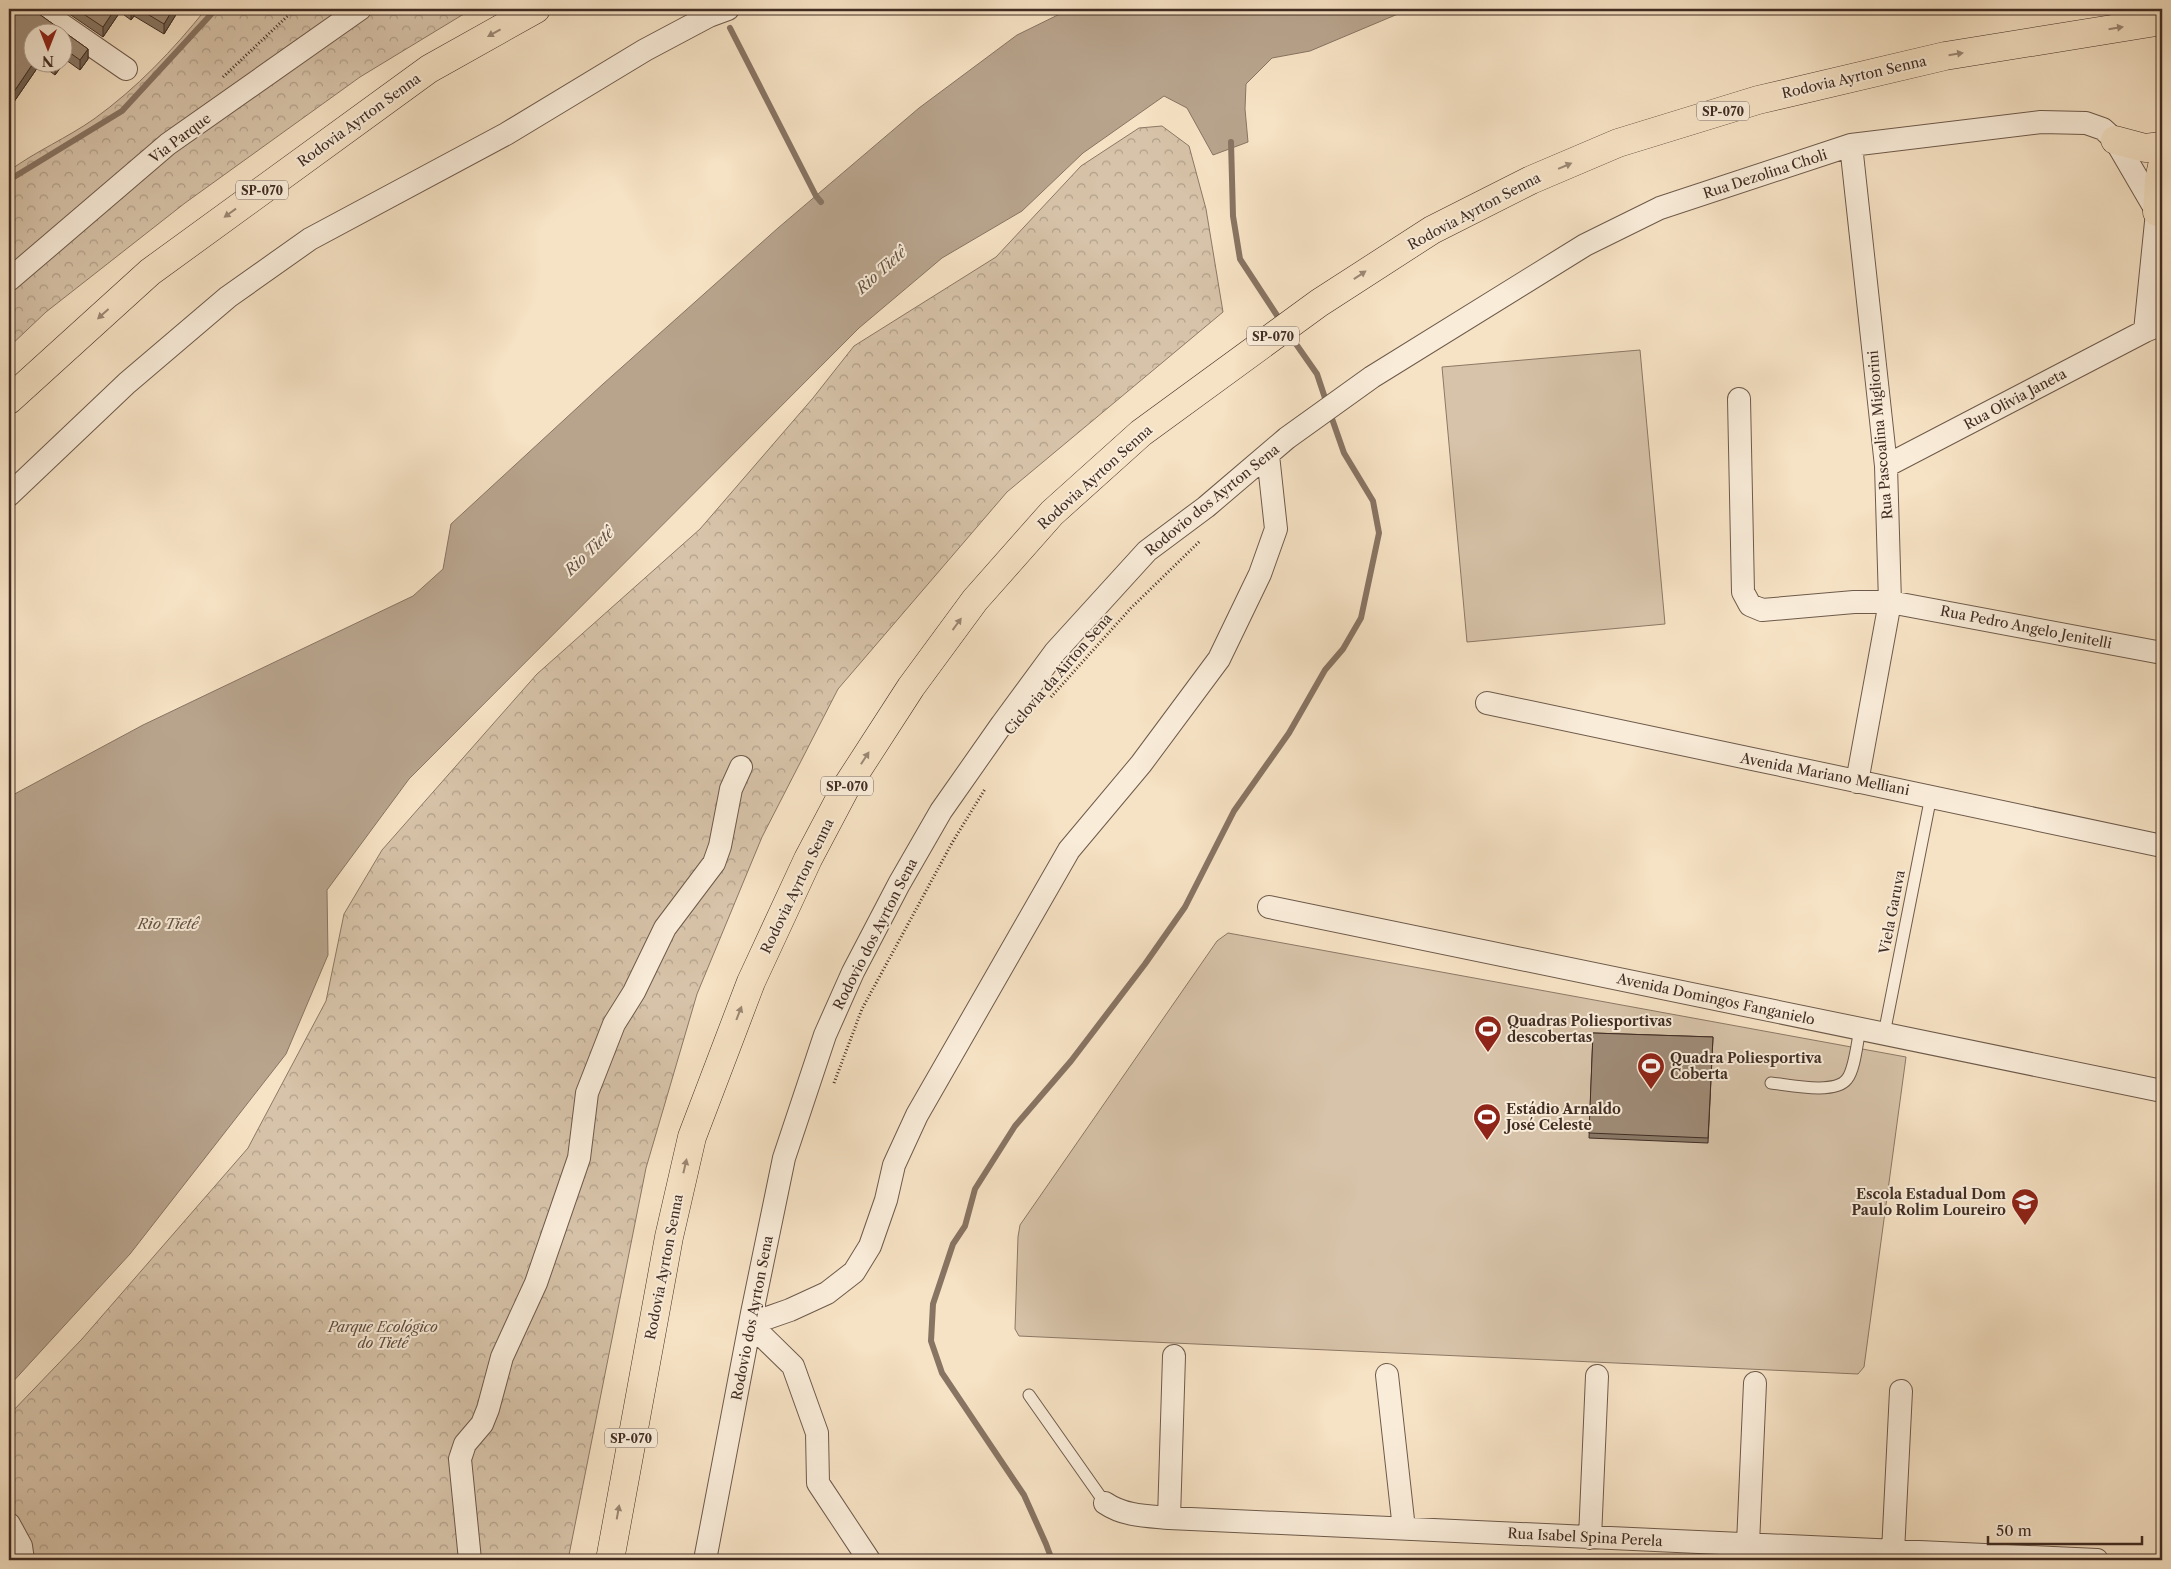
<svg xmlns="http://www.w3.org/2000/svg" width="2171" height="1569" font-family="'Libre Caslon Text',serif">
  <defs>
    <pattern id="forest-crowns" width="20" height="18" patternUnits="userSpaceOnUse" patternTransform="scale(1.25)"><rect width="20" height="18" fill="#d7c3a9"/><path d="M2 6a3 3 0 1 1 6 0M12 15a3 3 0 1 1 6 0" fill="none" stroke="#b09f89"/></pattern>
  </defs>
  <rect width="100%" height="100%" fill="#f6e2c4"/>
  <filter id="stains"><feTurbulence type="fractalNoise" baseFrequency=".004" numOctaves="4"/><feColorMatrix values="0 0 0 0 .2 0 0 0 0 .09 0 0 0 0 .02 0 0 0 .5 -.17"/></filter>
  <radialGradient id="worn" r=".72"><stop offset=".6" stop-color="#630" stop-opacity="0"/><stop offset="1" stop-color="#630" stop-opacity=".3"/></radialGradient>
  <path fill="url(#forest-crowns)" stroke="#8c7866" d="M206,9h266l-112,68 -175,126 -139,109 -37,35v-176c27,-20 58,-33 85,-52 43,-31 79,-69 112,-110z
    M1162,126l27,20 17,63 17,103 -216,180 -169,197 -76,148 -65,157 -51,174 -78,392h-559v-145l73,-76 166,-191 78,-147 18,-87 38,-64 155,-176 163,-145 113,-131 41,-52 142,-89 85,-91 58,-38z"/>
  <path fill="#d7c3a9" stroke="#8c7866" d="M1640,350l25,274 -198,18 -25,-275z
    M1228,933l678,124 -42,310 -6,7 -839,-38 -4,-7 3,-92 2,-12 197,-284z"/>
  <path fill="#b8a48d" stroke="#887463" d="M1070,9h346l-11,2 -95,40 -38,7 -26,26 -1,25 3,33 -35,13 -26,-47 -23,-12 -81,57 -61,58 -80,47 -83,70 -450,451 -82,111 1,65 -42,99 -156,200 -121,132v-589l134,-72 270,-129 30,-27 8,-45 152,-140 175,-156 141,-120 98,-73z"/>
  <g fill="none" stroke-linecap="round" stroke-linejoin="round">
    <path stroke="#887463" stroke-width="6" d="M730,28l86,168 5,6
      M1231,142l2,74 7,43 42,64
      M9,180l113,-69 94,-102
      M1289,334l28,40 10,30
      M1052,1560l-6,-16 -22,-49 -82,-122 -11,-32 2,-37 20,-60 12,-18 10,-37 40,-63 56,-65 74,-97 40,-57 49,-96 55,-78 36,-63 18,-21 18,-31 18,-85 -6,-32 -29,-48 -14,-40"/>
    <g stroke="#6e5a4b" stroke-width="13">
      <path id="service" d="M1884,1034l47,-238
        M1771,1083c19,2 64,12 76,-4 8,-10 10,-37 13,-50
        M1029,1395l76,108"/>
    </g>
    <g stroke="#6e5a4b" stroke-width="24">
      <path id="minor" d="M39,9l87,60
        M1851,145l35,321 4,136 -33,180
        M9,280l159,-136 192,-135
        M1739,399l4,193 7,13 12,5 92,-8h36l272,51
        M1886,466l259,-135 17,-7
        M9,495l118,-112 101,-86 82,-58 196,-105 139,-84 64,-34 19,-7
        M1487,703c225,48 450,94 675,143
        M1269,907l893,184
        M1387,1375l17,154
        M1105,1503c19,13 41,13 64,15l928,42
        M1169,1518l5,-162
        M9,1524l12,22 2,14
        M1590,1538l7,-162
        M1748,1544l7,-161
        M1893,1552l8,-161
        M470,1560l-10,-101 5,-15 17,-20 6,-15 14,-52 34,-74 43,-125 8,-65 27,-69 20,-32 31,-64 49,-65 6,-17 11,-57 10,-22
        M705,1560l47,-247 32,-155 41,-123 28,-63 46,-88 42,-73 61,-87 53,-72 92,-101 59,-44 81,-69 85,-61 213,-132 75,-37 191,-63 190,-23 45,1 17,6 12,11 42,72 -12,119
        M869,1560l-51,-77 -1,-50 -24,-67 -43,-42 40,-14 37,-17 27,-21 16,-26 16,-46 8,-35 23,-50 152,-265 72,-86 78,-105 41,-85 16,-45 -8,-74"/>
    </g>
    <g stroke="#402c23" stroke-width="29">
      <path id="motorway" d="M2115,140l30,8 17,-2
        M2157,212l2,-32 3,-14
        M9,400l141,-128 279,-203 107,-60
        M610,1560l59,-323 23,-100 59,-155 57,-123 37,-70 66,-102 64,-87 77,-87 89,-80 178,-130 113,-73 99,-50 87,-37 140,-43 187,-44 217,-35"/>
    </g>
    <path stroke="#402c23" stroke-width="3" stroke-dasharray="1 2.5" stroke-linecap="butt" d="M223,77l72,-68
      M1051,697l80,-89 69,-67
      M834,1083l28,-74 90,-166 33,-54"/>
    <use href="#service" stroke="#f9ecd9" stroke-width="11"/>
    <use href="#minor" stroke="#f9ecd9" stroke-width="22"/>
    <use href="#motorway" stroke="#f6e2c4" stroke-width="28"/>
  </g>
  <path fill="#897866" stroke="#402c23" fill-rule="evenodd" d="M9,9h23l56,40v10l-8,11 -14,-10 -11,15 -15,-11 -31,45zM32,32h30v30h-30z
    M62,9h115v4l-13,21 -30,-18 -3,4 -11,-8 -17,25z
    M1593,1033l120,4 -5,106 -119,-5z"/>
  <path fill="#6f6153" stroke="#402c23" d="M115,9h5v3l-17,25v-10z
    M133,9h1v7l-3,4v-9z
    M173,9h4v4l-13,21v-10z
    M88,49v10l-8,11v-10z
    M66,50v10l-11,15v-10l2,-3h5v-7z
    M34,62h6v2l-31,45v-10z"/>
  <path fill="#9f8b77" stroke="#402c23" d="M9,9h23l56,40 -8,11 -14,-10 -4,5v-23h-30v30h2l-25,37z
    M76,9h39l-12,18z
    M139,9h34l-9,15z
    M51,62h6l-2,3z
    M1593,1033l120,4 -5,101 -119,-5z"/>
  <defs><path id="oneway-solid" d="M-6-.8H1V-3.2L6.5 0L1 3.2V.8H-6Z" transform="scale(1.25)"/></defs>
  <g fill="#9b8774">
    <use href="#oneway-solid" transform="translate(2116 28) rotate(-9)"/>
    <use href="#oneway-solid" transform="translate(494 33) rotate(151)"/>
    <use href="#oneway-solid" transform="translate(1956 54) rotate(-9)"/>
    <use href="#oneway-solid" transform="translate(1565 166) rotate(-23)"/>
    <use href="#oneway-solid" transform="translate(230 213) rotate(144)"/>
    <use href="#oneway-solid" transform="translate(1360 275) rotate(-34)"/>
    <use href="#oneway-solid" transform="translate(103 314) rotate(138)"/>
    <use href="#oneway-solid" transform="translate(957 624) rotate(-54)"/>
    <use href="#oneway-solid" transform="translate(865 758) rotate(-57)"/>
    <use href="#oneway-solid" transform="translate(739 1013) rotate(-69)"/>
    <use href="#oneway-solid" transform="translate(685 1166) rotate(-77)"/>
    <use href="#oneway-solid" transform="translate(618 1512) rotate(-80)"/>
  </g>
  <defs>
    <g id="stadium-pin" transform="scale(1.4375)"><path d="M0 17L-7.5 6A9.5 9.5 0 1 1 7.5 6Z" fill="#8f2418" stroke="#f9ecd9"/><path d="M0-5a6.5 5 0 1 0 0 10a6.5 5 0 1 0 0-10ZM-3.5-1.8h7v3.6h-7Z" fill="#fff"/></g>
    <g id="school-pin" transform="scale(1.4375)"><path d="M0 17L-7.5 6A9.5 9.5 0 1 1 7.5 6Z" fill="#8f2418" stroke="#f9ecd9"/><path d="M0-5L7-2L0 1L-7-2ZM-4 1L0 2.5L4 1V4Q0 6-4 4Z" fill="#fff"/></g>
  </defs>
  <g fill-rule="evenodd">
    <use href="#stadium-pin" x="1488" y="1029"/>
    <use href="#stadium-pin" x="1651" y="1066"/>
    <use href="#stadium-pin" x="1487" y="1117"/>
    <use href="#school-pin" x="2025" y="1202"/>
  </g>
  <g text-anchor="middle" dominant-baseline="central" stroke-width="4" stroke-linejoin="round" paint-order="stroke">
    <g fill="#f9ecd9" stroke="#78665a" stroke-width="1">
      <rect x="1697" y="101.5" width="52" height="19" rx="4"/>
      <rect x="236" y="180.5" width="52" height="19" rx="4"/>
      <rect x="1247" y="326.5" width="52" height="19" rx="4"/>
      <rect x="821" y="776.5" width="52" height="19" rx="4"/>
      <rect x="605" y="1428.5" width="52" height="19" rx="4"/>
    </g>
    <g font-size="12" font-weight="bold" fill="#402c23">
      <text x="1723" y="111">SP-070</text>
      <text x="262" y="190">SP-070</text>
      <text x="1273" y="336">SP-070</text>
      <text x="847" y="786">SP-070</text>
      <text x="631" y="1438">SP-070</text>
    </g>
    <g font-size="14" fill="#402c23" stroke="#f9ecd9">
      <text transform="translate(1854 77) rotate(-13)">Rodovia Ayrton Senna</text>
      <text transform="translate(359 120) rotate(-36)">Rodovia Ayrton Senna</text>
      <text transform="translate(180 138) rotate(-37)">Via Parque</text>
      <text transform="translate(1765 174) rotate(-18)">Rua Dezolina Choli</text>
      <text transform="translate(1474 211) rotate(-28)">Rodovia Ayrton Senna</text>
      <text transform="translate(2015 399) rotate(-28)">Rua Olivia Janeta</text>
      <text transform="translate(1880 435) rotate(-95)">Rua Pascoalina Migliorini</text>
      <text transform="translate(1095 477) rotate(-42)">Rodovia Ayrton Senna</text>
      <text transform="translate(1212 500) rotate(-39)">Rodovio dos Ayrton Sena</text>
      <text transform="translate(2026 627) rotate(11)">Rua Pedro Angelo Jenitelli</text>
      <text transform="translate(1058 674) rotate(-49)">Ciclovia da Airton Sena</text>
      <text transform="translate(1825 774) rotate(11)">Avenida Mariano Melliani</text>
      <text transform="translate(797 886) rotate(-64)">Rodovia Ayrton Senna</text>
      <text transform="translate(1892 912) rotate(-79)">Viela Garuva</text>
      <text transform="translate(875 934) rotate(-63)">Rodovio dos Ayrton Sena</text>
      <text transform="translate(1716 999) rotate(12)">Avenida Domingos Fanganielo</text>
      <text transform="translate(664 1267) rotate(-79)">Rodovia Ayrton Senna</text>
      <text transform="translate(752 1318) rotate(-79)">Rodovio dos Ayrton Sena</text>
      <text transform="translate(1585 1537) rotate(3)">Rua Isabel Spina Perela</text>
    </g>
    <g font-size="14" font-weight="bold" fill="#402c23" stroke="#f9ecd9" text-anchor="start">
      <text x="1507" y="1021">Quadras Poliesportivas<tspan x="1507" dy="16">descobertas</tspan></text>
      <text x="1670" y="1058">Quadra Poliesportiva<tspan x="1670" dy="16">Coberta</tspan></text>
      <text x="1506" y="1109">Estádio Arnaldo<tspan x="1506" dy="16">José Celeste</tspan></text>
      <text x="2006" y="1194" text-anchor="end">Escola Estadual Dom<tspan x="2006" dy="16">Paulo Rolim Loureiro</tspan></text>
    </g>
    <g font-size="14" font-style="italic" fill="#5e4a3e" stroke="#f9ecd9">
      <text x="383" y="1327">Parque Ecológico<tspan x="383" dy="16">do Tietê</tspan></text>
    </g>
    <g font-size="15" font-style="italic" fill="#645043" stroke="#f9ecd9">
      <text transform="translate(881 270) rotate(-42)">Rio Tietê</text>
      <text transform="translate(589 551) rotate(-44)">Rio Tietê</text>
      <text x="168" y="923">Rio Tietê</text>
    </g>
  </g>
  <rect width="2171" height="1569" fill="none" stroke="#f6e2c4" stroke-width="30"/>
  <rect x="10" y="10" width="2151" height="1549" fill="none" stroke="#402c23" stroke-width="2.5"/>
  <rect x="15" y="15" width="2141" height="1539" fill="none" stroke="#402c23"/>
  <g transform="translate(48 48) rotate(180)"><circle r="24" fill="#f9ecd9" stroke="#af9f90"/>
  <path d="M0-4L9 19L0 12L-9 19Z" fill="#8f2418"/>
  <text y="-8" font-size="14" font-weight="bold" text-anchor="middle" fill="#402c23">N</text>
  </g>
  <path d="M1988 1536v8h154v-8" fill="none" stroke="#402c23" stroke-width="2.5"/>
  <text x="1996" y="1536" font-size="15" fill="#402c23" stroke="#f9ecd9" stroke-width="4" paint-order="stroke">50 m</text>
  <rect width="100%" height="100%" filter="url(#stains)"/>
  <rect width="100%" height="100%" fill="url(#worn)"/>
</svg>
